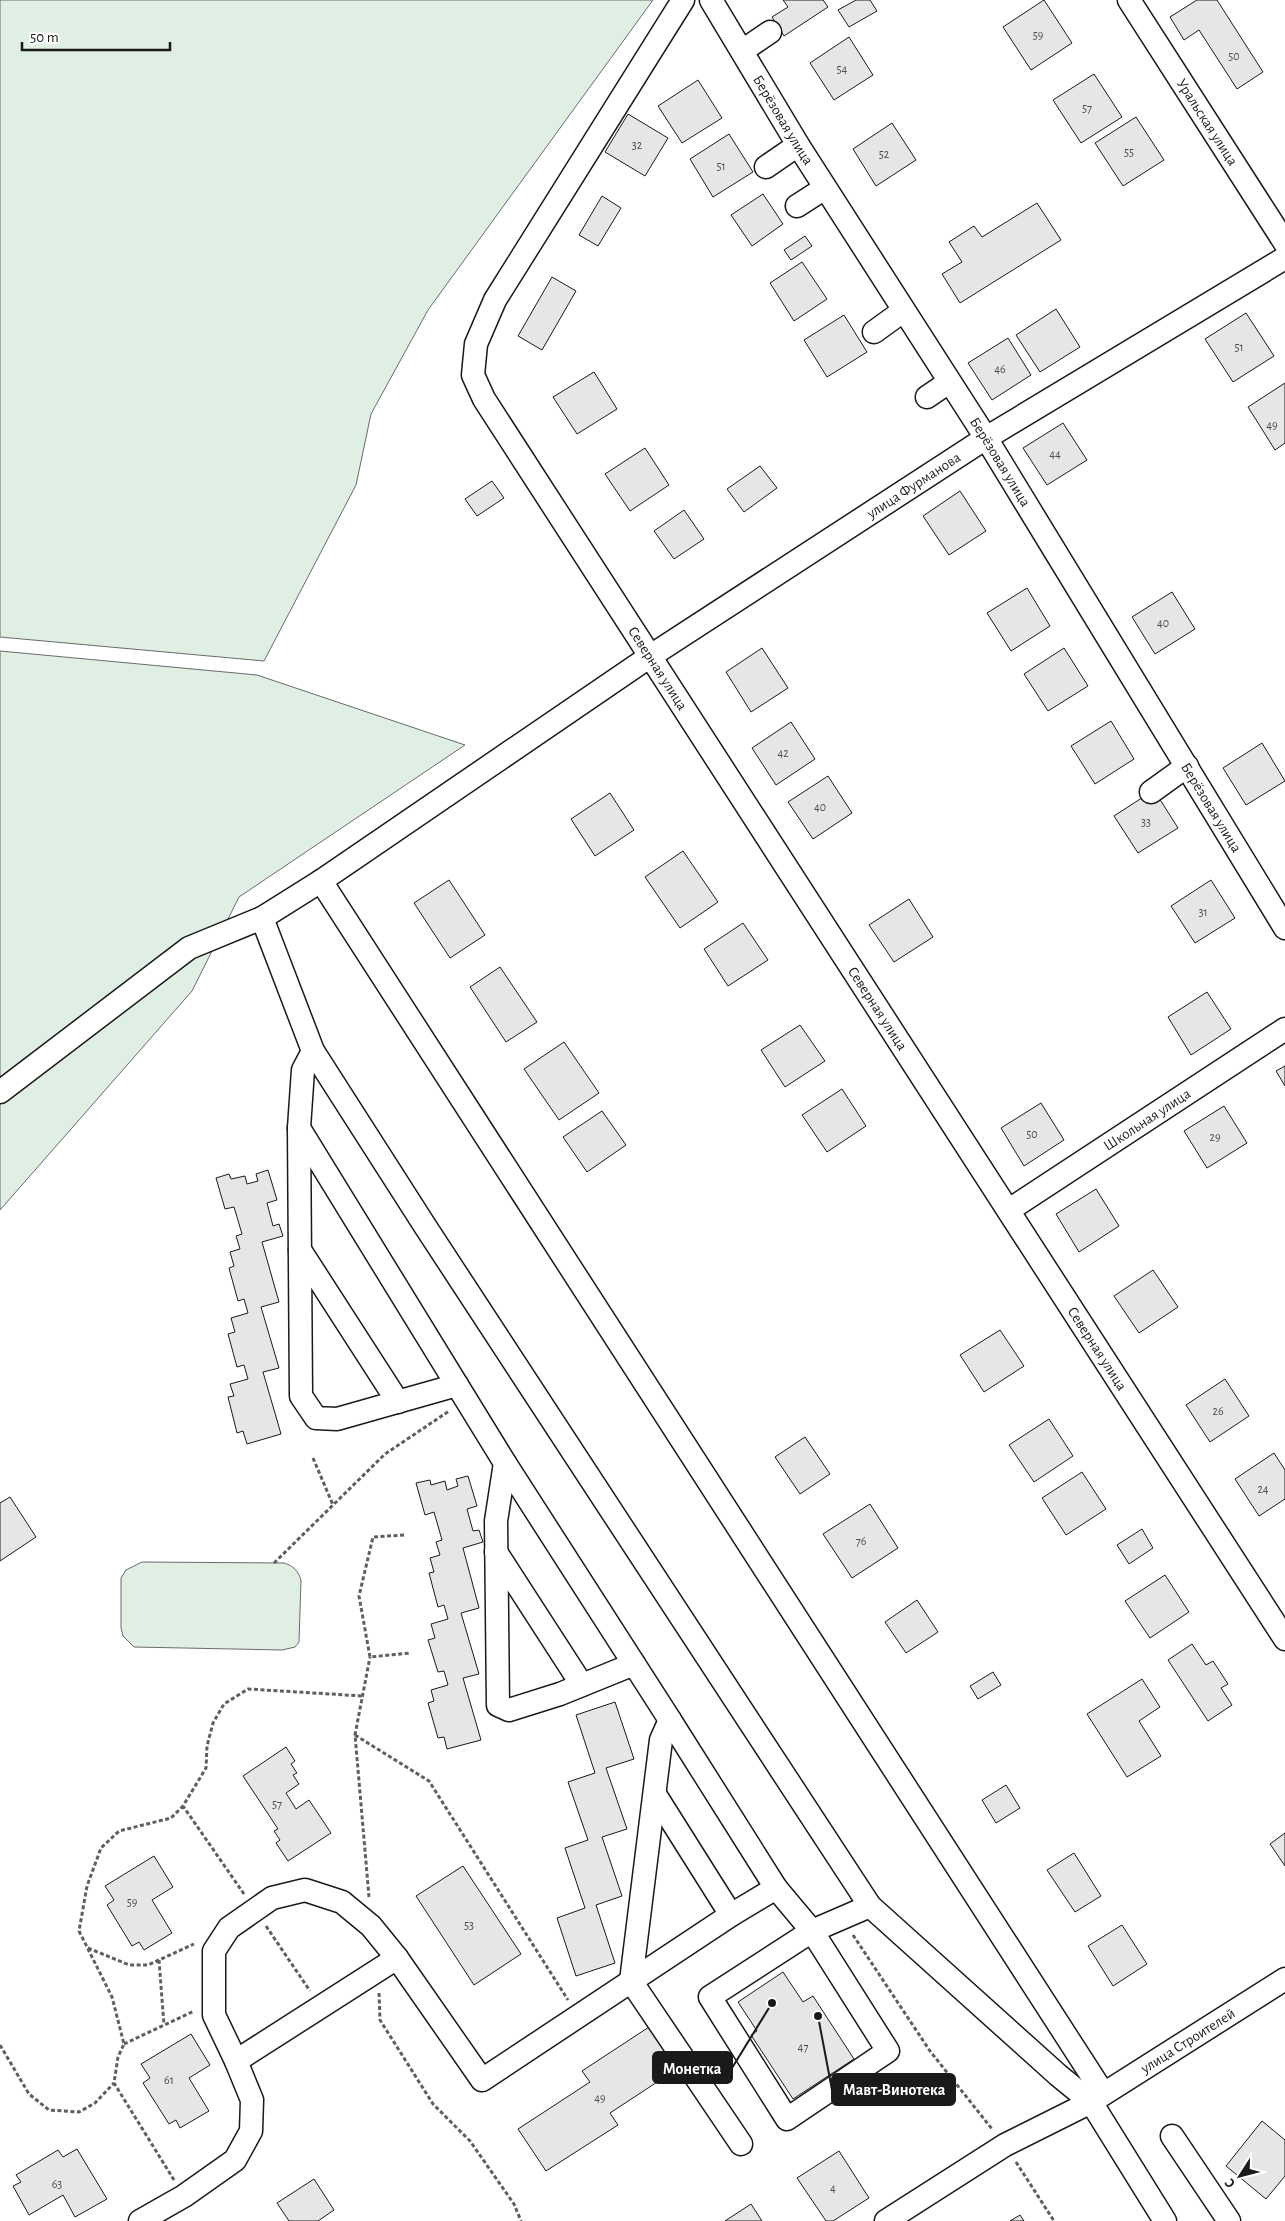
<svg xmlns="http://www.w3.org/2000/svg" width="1285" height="2221" font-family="'Alegreya Sans',sans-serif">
  <rect width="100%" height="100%" fill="#fff"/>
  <path fill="#e0efe3" stroke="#6a6a6a" d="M0,0h653l-225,310 -57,104 -15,71 -92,176 -264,-24z
    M0,651l257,24 208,70 -226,152 -47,94 -192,219z
    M142,1562l142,1c10,3 14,8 17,17l-2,62 -4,5 -13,3 -148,-3 -11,-11 -2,-8v-50l5,-8z"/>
  <path fill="#e6e6e6" stroke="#1a1a1a" d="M783,0h40l5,7 -44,29 -12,-19 16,-10z
    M856,0h14l7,11 -28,16 -11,-17z
    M1044,0l28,43 -41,27 -28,-43z
    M1197,0h20l46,72 -26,17 -38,-59 -15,10 -14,-23z
    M849,37l24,38 -39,25 -24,-37z
    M1094,74l28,43 -41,26 -28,-43z
    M698,80l24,38 -40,25 -24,-37z
    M628,114l40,24 -23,38 -40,-24z
    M1136,117l28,43 -41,26 -28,-43z
    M892,123l24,37 -40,26 -23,-37z
    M729,134l24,38 -40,25 -23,-38z
    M763,194l20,30 -31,22 -21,-31z
    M602,196l19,12 -23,38 -19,-11z
    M1037,203l24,37 -101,63 -18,-29 20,-12 -13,-20 25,-16 8,11z
    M805,236l7,10 -21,14 -7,-10z
    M802,262l25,37 -33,22 -24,-38z
    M552,277l24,14 -34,59 -24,-14z
    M1056,309l24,38 -40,25 -24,-37z
    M1246,313l28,43 -41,26 -28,-43z
    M844,315l23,37 -40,25 -23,-37z
    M1008,338l23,37 -39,25 -24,-37z
    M594,372l23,37 -40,25 -24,-37z
    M1285,383v60l-10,7 -27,-43z
    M1063,423l24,37 -40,25 -24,-37z
    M645,448l24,37 -39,26 -25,-37z
    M760,466l17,22 -33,24 -17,-23z
    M492,481l12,17 -27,18 -12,-17z
    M960,491l26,40 -37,24 -26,-39z
    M684,510l20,29 -30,20 -20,-28z
    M1027,588l23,38 -39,25 -24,-38z
    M1172,592l23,37 -40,25 -23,-37z
    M762,648l26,40 -37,24 -25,-40z
    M1064,648l24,38 -40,25 -24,-37z
    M1111,721l23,38 -39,25 -24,-38z
    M791,722l24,37 -39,26 -24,-37z
    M1262,743l23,38 -39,24 -23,-37z
    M828,776l24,37 -39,26 -25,-37z
    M1154,790l24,38 -40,25 -24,-37z
    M610,793l24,37 -39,26 -24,-37z
    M683,851l35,51 -38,26 -35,-51z
    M449,880l36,55 -35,23 -36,-55z
    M1211,880l24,38 -40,25 -24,-37z
    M909,899l24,38 -39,25 -25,-37z
    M743,923l25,37 -40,26 -24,-37z
    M500,967l37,55 -31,20 -36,-55z
    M1207,992l24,37 -40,26 -23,-38z
    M800,1025l25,36 -40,26 -24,-37z
    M564,1042l35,51 -40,27 -35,-51z
    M1285,1066v20l-9,-15z
    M842,1089l24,37 -39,26 -25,-37z
    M1041,1103l23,37 -40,26 -23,-38z
    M1224,1106l23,37 -40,25 -23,-37z
    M602,1111l24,34 -39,27 -24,-35z
    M268,1170l9,30 -10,3 6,23 6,-2 4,12 -21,6 17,60 -18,5 18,61 -16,4 18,62 -34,10 -4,-13 -6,2 -9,-36 6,-1 -4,-12 18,-5 -4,-14 -7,2 -9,-33 7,-2 -4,-14 17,-5 -4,-14 -6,2 -9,-33 5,-2 -4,-14 10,-3 -4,-13 6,-2 -8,-27 -9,2 -9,-31 13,-4 2,5 14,-3 2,8 11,-3 -2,-7z
    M1096,1189l23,37 -40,26 -23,-38z
    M1153,1270l25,37 -39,26 -25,-37z
    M1000,1330l24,36 -40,26 -24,-37z
    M1225,1379l24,37 -39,26 -24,-37z
    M1049,1419l24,37 -39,26 -25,-37z
    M805,1437l25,37 -30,20 -25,-37z
    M1274,1453l11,17v29l-26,17 -24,-37z
    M1082,1472l24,37 -40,26 -24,-37z
    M468,1476l9,30 -10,3 6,22 6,-1 4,12 -20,6 16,60 -18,5 18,61 -16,4 18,62 -34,9 -3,-12 -6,1 -10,-35 6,-2 -3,-11 17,-5 -4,-14 -6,1 -10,-32 7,-2 -4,-14 17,-5 -4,-14 -6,2 -9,-34 5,-1 -4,-14 10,-3 -4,-13 6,-2 -8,-28 -9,3 -9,-32 14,-3 1,5 14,-4 2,9 11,-4 -2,-7z
    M10,1497l26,40 -36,24v-58z
    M870,1504l28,44 -46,30 -29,-44z
    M1142,1529l11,19 -24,16 -12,-19z
    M1165,1575l24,37 -39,26 -25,-37z
    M917,1600l21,32 -32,21 -21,-31z
    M1192,1644l14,21 7,-4 15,23 -7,4 11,17 -24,16 -40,-61z
    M993,1672l8,13 -23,14 -8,-13z
    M1142,1679l18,28 -21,14 22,35 -34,21 -40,-63z
    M615,1702l19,57 -28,9 21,61 -25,8 20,59 -26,9 19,58 -39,13 -19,-58 28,-10 -20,-60 23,-8 -20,-58 27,-9 -19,-58z
    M286,1747l9,14 -4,3 6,9 -4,2 6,9 -13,9 10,16 13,-9 22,33 -43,28 -12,-18 4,-3 -6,-9 4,-2 -35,-53z
    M1006,1785l14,23 -24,15 -14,-23z
    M1285,1833v33l-15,-22z
    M1074,1853l27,43 -26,16 -28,-42z
    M154,1856l19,31 -21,13 20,33 -28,17 -5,-8 -7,4 -25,-41 7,-5 -9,-14z
    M463,1866l58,88 -47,31 -58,-89z
    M1122,1925l25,39 -34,22 -25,-40z
    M783,1972l20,30 10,-6 41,63 -61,40 -42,-64 6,-4 -19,-29z
    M649,2027l28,42 -67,44 8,12 -72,46 -28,-42 72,-47 -8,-11z
    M191,2034l19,31 -21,13 20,33 -29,17 -4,-8 -7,4 -26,-41 7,-5 -9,-14z
    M1262,2121l23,19v36l-19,23 -40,-33z
    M77,2149l30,50 -32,18 -12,-22 -34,20 -16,-29 8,-4 -5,-7 42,-25 5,7z
    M839,2151l30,47 -36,23h-7l-29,-43z
    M314,2179l20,31 -16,11h-29l-12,-18z
    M751,2204l11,17h-37z
    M1020,2215l4,6h-14z"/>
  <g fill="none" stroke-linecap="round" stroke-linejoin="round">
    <g stroke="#1a1a1a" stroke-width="25">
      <g id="minor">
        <path id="s1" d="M683,0l-188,300 -19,44 -3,31 11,24 801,1240"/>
        <path id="s2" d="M711,0l87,145 188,293 299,490"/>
        <path id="s3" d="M1129,0l156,243"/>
        <path d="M742,51l28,-19"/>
        <path d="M766,167l32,-22"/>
        <path d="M797,206l28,-18"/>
        <path d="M874,332l29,-21"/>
        <path d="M927,397l22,-15"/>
        <path d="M1151,792l36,-26"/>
        <path d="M321,881l782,1212"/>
        <path d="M262,918l51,133 112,175 445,680"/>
        <path d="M313,1051l-10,19 -4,58 2,268 15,22 21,1 120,-34"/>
        <path id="s4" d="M0,1092l189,-144 73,-30 59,-37 328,-224 337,-219 299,-180"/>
        <path d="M299,1128l206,335 165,257"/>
        <path id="s5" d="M1009,1210l276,-181"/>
        <path d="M300,1250l98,152"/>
        <path d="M505,1463l-9,58 2,184 11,5 51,-16 74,-30"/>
        <path d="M496,1552l86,133"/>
        <path d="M656,1796l75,119"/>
        <path d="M236,2061l161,-103"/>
        <path d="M1172,2136l57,85"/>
        <path d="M741,2144l-110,-163 30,-241 9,-20 106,168 36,43 -102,66 77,122 101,-68 -76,-120 58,-25 188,169 33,27 74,119"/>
        <path d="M140,2221l44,-25 51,-36 16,-29 1,-31 -16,-39 -22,-46v-64l15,-23 43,-30 33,-8 37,12 29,24 26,32 85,122 249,-165 45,-27"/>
        <path id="s6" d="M886,2221l119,-76 86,-43 194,-123"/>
      </g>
    </g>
    <path stroke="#5f5f5f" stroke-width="3" stroke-dasharray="4 2.5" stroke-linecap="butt" d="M313,1458l20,47
      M404,1535l-31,2 -14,59 11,61 40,-4
      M274,1563l111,-109 64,-43
      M355,1735l74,46 139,219
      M244,1894l-61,-88 23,-38 1,-22 6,-23 11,-19 24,-15 115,7
      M369,1897l-14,-162 15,-78
      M266,1926l44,65
      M853,1935l77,116 62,78
      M88,1948l41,17h19l46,-21
      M159,1960l5,65
      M379,1993l1,27 53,84 37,37 44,63 7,17
      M124,2044l70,-33
      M0,2045l29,49 20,16 30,2 16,-9 19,-20
      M1016,2162l38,59
      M174,2180l-60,-97 4,-26 6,-13 -12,-47 -33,-66 8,-45 14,-38 18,-17 52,-13 12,-12"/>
    <use href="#minor" stroke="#fff" stroke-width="22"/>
  </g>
  <g text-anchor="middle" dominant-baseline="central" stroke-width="4" stroke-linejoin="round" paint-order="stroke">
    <g font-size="12" fill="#4d4d4d">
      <text x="1038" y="35">59</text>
      <text x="1234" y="56">50</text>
      <text x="842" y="69">54</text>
      <text x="1087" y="108">57</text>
      <text x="637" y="145">32</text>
      <text x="1129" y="152">55</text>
      <text x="884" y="154">52</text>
      <text x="721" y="166">51</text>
      <text x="1239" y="347">51</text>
      <text x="1000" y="369">46</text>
      <text x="1272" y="425">49</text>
      <text x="1055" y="454">44</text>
      <text x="1163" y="623">40</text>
      <text x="783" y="753">42</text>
      <text x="820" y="807">40</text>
      <text x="1146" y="822">33</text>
      <text x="1203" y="912">31</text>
      <text x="1032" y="1134">50</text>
      <text x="1215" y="1137">29</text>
      <text x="1218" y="1411">26</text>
      <text x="1263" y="1489">24</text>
      <text x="861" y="1541">76</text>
      <text x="277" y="1804">57</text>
      <text x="132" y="1902">59</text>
      <text x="469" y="1925">53</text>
      <text x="803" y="2047">47</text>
      <text x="169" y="2080">61</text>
      <text x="600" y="2098">49</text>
      <text x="57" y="2184">63</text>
      <text x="833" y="2188">4</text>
    </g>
    <g font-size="15" fill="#1a1a1a" stroke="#fff">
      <text stroke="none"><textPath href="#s2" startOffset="140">Берёзовая улица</textPath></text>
      <text stroke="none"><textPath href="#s3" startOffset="145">Уральская улица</textPath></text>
      <text stroke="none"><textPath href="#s2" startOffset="545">Берёзовая улица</textPath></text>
      <text stroke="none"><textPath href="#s4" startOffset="1099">улица Фурманова</textPath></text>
      <text stroke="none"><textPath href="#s1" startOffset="780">Северная улица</textPath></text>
      <text stroke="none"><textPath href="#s2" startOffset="950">Берёзовая улица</textPath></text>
      <text stroke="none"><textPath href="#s1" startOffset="1185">Северная улица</textPath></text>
      <text stroke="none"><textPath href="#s5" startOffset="165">Школьная улица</textPath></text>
      <text stroke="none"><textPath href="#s1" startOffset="1590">Северная улица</textPath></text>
      <text stroke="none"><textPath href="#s6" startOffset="352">улица Строителей</textPath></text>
    </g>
  </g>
  <path fill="none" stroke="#1a1a1a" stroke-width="2" d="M772 2003L732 2068M818 2016L832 2090"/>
  <g fill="#1a1a1a" stroke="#fff" stroke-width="2">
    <circle cx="772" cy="2003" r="5"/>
    <circle cx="818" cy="2016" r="5"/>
  </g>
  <g fill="#1a1a1a" stroke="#1a1a1a" stroke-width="2">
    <rect x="653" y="2052" width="79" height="31" rx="5"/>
    <rect x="832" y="2074" width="123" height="31" rx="5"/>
  </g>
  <g font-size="16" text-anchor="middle" font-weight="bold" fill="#fff">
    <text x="692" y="2074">Монетка</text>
    <text x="894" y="2095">Мавт-Винотека</text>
  </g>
  <g transform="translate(1240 2176) rotate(234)" stroke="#ffffff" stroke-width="4" paint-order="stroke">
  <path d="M0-4L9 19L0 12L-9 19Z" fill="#1a1a1a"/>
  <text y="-8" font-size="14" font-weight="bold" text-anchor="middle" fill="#1a1a1a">С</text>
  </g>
  <path d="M22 42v8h148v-8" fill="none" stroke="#1a1a1a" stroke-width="2.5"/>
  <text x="30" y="42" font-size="15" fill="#1a1a1a" stroke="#ffffff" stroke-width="4" paint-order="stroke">50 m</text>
</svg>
